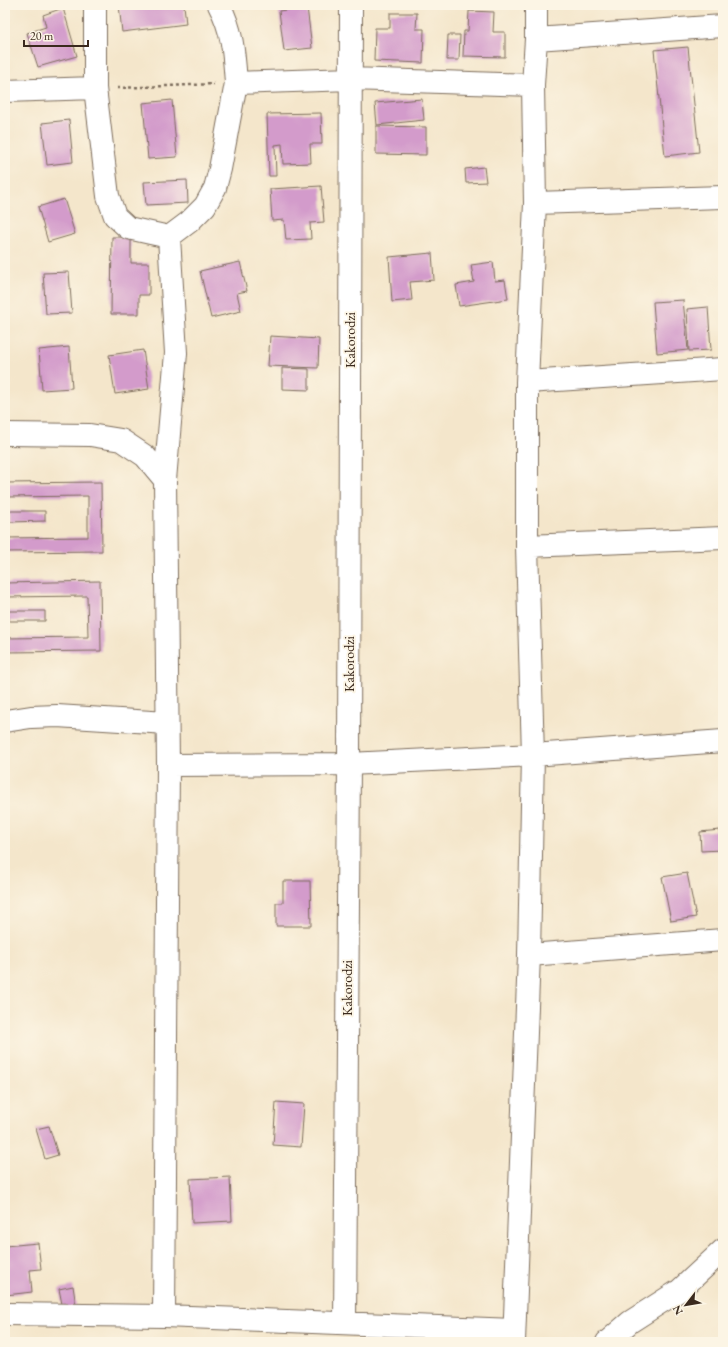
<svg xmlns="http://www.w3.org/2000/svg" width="728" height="1347" font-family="'EB Garamond',serif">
  <rect width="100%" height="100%" fill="#fcf5e5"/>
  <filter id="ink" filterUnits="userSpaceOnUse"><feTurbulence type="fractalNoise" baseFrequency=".025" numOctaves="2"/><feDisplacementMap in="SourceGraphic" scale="8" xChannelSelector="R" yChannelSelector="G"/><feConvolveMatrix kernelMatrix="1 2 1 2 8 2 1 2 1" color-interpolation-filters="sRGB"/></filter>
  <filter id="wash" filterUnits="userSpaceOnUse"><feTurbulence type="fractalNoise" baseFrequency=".012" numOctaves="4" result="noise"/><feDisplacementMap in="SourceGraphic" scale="16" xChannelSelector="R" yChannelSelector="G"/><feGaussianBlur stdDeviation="0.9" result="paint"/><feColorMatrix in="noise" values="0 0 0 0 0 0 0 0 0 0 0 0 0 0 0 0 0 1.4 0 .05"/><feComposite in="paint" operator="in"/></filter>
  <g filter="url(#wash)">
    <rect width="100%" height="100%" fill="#f4e6cb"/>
    <g id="blocks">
      <path fill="#d39bcb" d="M119,5h65l2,19 -64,8z
        M307,7l5,41 -28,3 -5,-40z
        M63,8l14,48 -39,11 -11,-34 19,-6 -3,-12z
        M469,11l25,1 -1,20h12v25l-42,-1 1,-25h4z
        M390,13h27l-1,16h8l-1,34 -49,-2 1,-33h15z
        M448,35h12l-1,25h-12z
        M688,47l11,105 -34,4 -11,-106z
        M422,99l2,21 -47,5 -2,-22z
        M172,100l5,57 -29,2 -5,-56z
        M321,113l1,31h-12l1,19 -28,1 -1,-20 -7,1 1,31h-7l-2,-62z
        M69,120l4,42 -26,3 -5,-42z
        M376,126l50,1v28l-50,-1z
        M484,167l2,15 -20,1 -1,-14z
        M187,180l1,23 -42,2 -2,-23z
        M321,186l3,36 -14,1 1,16 -25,1 -2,-20 -12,1 -2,-32z
        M64,199l11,35 -27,8 -10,-35z
        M112,237h19v26h18v32h-10v19h-28z
        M432,253l2,27 -24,2 2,18 -20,2 -3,-45z
        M240,262l7,29 -10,2 4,18 -30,7 -11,-47z
        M493,262l2,19 10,-1 3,19 -49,7 -3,-21 18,-3 -3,-17z
        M69,272l3,41 -26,1 -3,-41z
        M683,300l5,50 -31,3 -4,-51z
        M708,307l3,43 -22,1 -2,-42z
        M270,336l49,3 -1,29 -50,-2z
        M69,347l3,41 -30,2 -3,-40z
        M143,350l6,39 -34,5 -6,-39z
        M282,368l27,1v21l-27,-1z
        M101,482l1,69 -97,1v-14l83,-1v-41l-83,1v-14z
        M9,511h36v10l-36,1z
        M100,581l1,70 -96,1v-14l83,-1 -1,-41 -82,1v-14z
        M8,611h37v10h-36z
        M720,830l1,20 -20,1 -1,-19z
        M687,873l9,44 -25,4 -9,-44z
        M283,881h27l1,45h-35v-23h7z
        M276,1102l28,2 -3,43 -28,-2z
        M49,1126l9,29 -13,4 -9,-30z
        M230,1177l2,44 -40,2 -2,-44z
        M38,1243l3,26 -11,1 2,22 -26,3 -1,-49z
        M73,1286l3,20 -13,3 -4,-20z"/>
    </g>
  </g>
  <g filter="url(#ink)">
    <use href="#blocks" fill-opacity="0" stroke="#7c6c5b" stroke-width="1"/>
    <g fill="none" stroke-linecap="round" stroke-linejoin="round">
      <g stroke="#7c6c5b" stroke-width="24">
        <path id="minor" d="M95,5v83l13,108 7,20 13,12 41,9
          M219,5c14,26 15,50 17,78
          M536,39l187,-13
          M5,91l90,-3
          M535,203l188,-6
          M527,382l196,-13
          M5,434l85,1 31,5 24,16 20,24 3,285 -4,551 350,14
          M165,480l11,-127 -7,-116 20,-15 16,-16 10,-18 5,-19 16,-86 115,-4 182,6
          M527,546l196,-8
          M5,721l26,-4 26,-1 110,7
          M168,765l181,-1 184,-9 190,-14
          M529,955l194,-15
          M5,1314l159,2
          M345,1323l4,-559 2,-759
          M514,1342l15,-387 4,-200 -6,-209v-164l8,-179 -2,-118 3,-46v-34
          M607,1342l23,-20 50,-32 43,-40"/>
      </g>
      <path stroke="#7c6c5b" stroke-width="2.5" stroke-dasharray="3 3" stroke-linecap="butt" d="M117,88l97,-4"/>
      <use href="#minor" stroke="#fff" stroke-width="22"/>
    </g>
  </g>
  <g text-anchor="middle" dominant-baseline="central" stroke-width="3.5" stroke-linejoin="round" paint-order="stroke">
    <g font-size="14" fill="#3b2a1e" stroke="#fcf5e5">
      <text transform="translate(350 340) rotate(-90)">Kakorodzi</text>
      <text transform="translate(349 664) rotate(-90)">Kakorodzi</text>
      <text transform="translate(347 988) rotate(-90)">Kakorodzi</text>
    </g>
  </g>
  <rect width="728" height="1347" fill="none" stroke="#fcf5e5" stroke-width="20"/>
  <g transform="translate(686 1305) rotate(239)" stroke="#fcf5e5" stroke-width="3" paint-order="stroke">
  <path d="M0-3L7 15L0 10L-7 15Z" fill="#3b2a1e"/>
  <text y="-6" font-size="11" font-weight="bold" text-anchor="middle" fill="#3b2a1e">N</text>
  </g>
  <path d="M24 40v6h64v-6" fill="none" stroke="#3b2a1e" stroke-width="2"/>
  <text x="30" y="40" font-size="12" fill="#3b2a1e" stroke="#fcf5e5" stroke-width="3" paint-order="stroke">20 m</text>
</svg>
